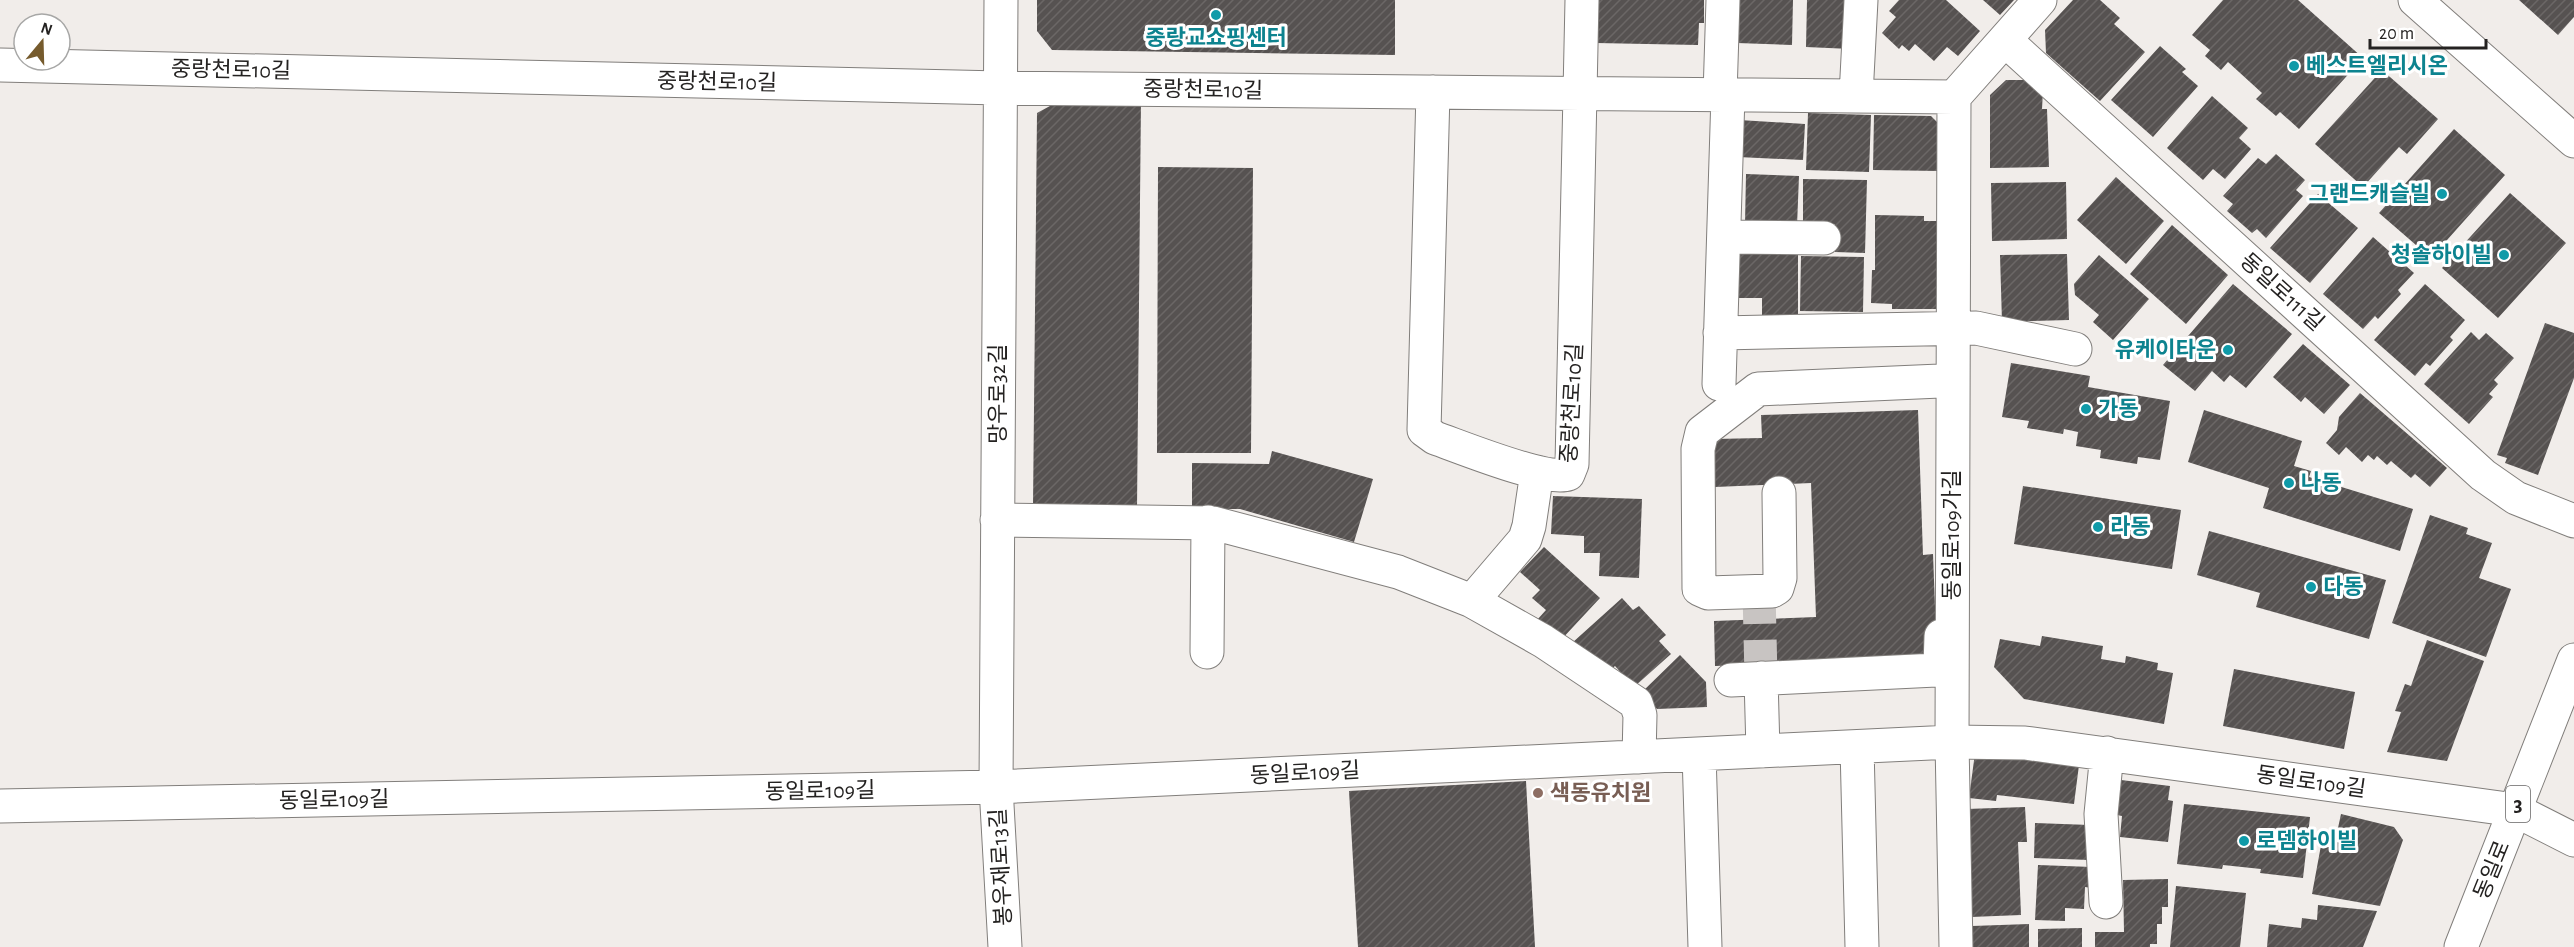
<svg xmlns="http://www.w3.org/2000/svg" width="2574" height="947" font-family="'Alegreya Sans','Noto Sans KR',sans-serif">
  <defs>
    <pattern id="building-hatch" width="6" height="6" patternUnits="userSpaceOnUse" patternTransform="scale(1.5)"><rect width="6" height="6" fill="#565251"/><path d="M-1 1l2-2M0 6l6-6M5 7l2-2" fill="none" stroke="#6b6766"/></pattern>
  </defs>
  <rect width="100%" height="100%" fill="#f1edea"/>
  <path fill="url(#building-hatch)" d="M1037,0h358v55l-343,-5 -15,-19z
    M1597,0h107v23h-5l-1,22 -102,-2z
    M1739,0h54l-1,45 -55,-2z
    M1807,0h46l-2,49 -45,-2z
    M1899,0h47l34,31 -22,25 -11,-9 -13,14 -19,-17 -6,7 -7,-6 -3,4 -17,-16 14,-16 -7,-6z
    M1983,0h31l-14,15z
    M2073,0h27l20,18 -6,6 31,28 -45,49 -54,-48 -1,-23z
    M2223,0h75l65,58 -64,71 -19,-17 -4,4 -20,-17 6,-6 -34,-31 -7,8 -16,-14 5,-6 -18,-15z
    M2519,0h55v17l-16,18z
    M2160,46l26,23 -4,3 16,14 -45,51 -42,-37z
    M2382,70l56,49 -31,35 -8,-7 -36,40 -48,-43z
    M2006,80h22l15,11 -1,18h5l2,58 -59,1v-73z
    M1074,93l67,6 -4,409 -104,-1 4,-394z
    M2212,96l36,32 -9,10 12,11 -26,30 -12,-10 -10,11 -36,-32z
    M1808,113l63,2 -2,57 -63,-2z
    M1874,115l57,1 9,9 -1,46 -66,-1z
    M1739,120l66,4 -2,36 -65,-3z
    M2454,129l51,46 -74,83 -52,-45z
    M2276,154l29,26 -9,10 7,6 -37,42 -9,-9 -5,4 -25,-22 6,-7 -10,-8 35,-38 8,6z
    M1158,167l95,1 -2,285h-94z
    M1746,174l53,2 -2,50 -52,-2z
    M2116,177l48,44 -38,43 -49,-44z
    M1803,179l64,1 -2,73 -30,-1v-28l-32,-1z
    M2066,182l1,57 -75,2 -1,-58z
    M2510,193l56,50 -68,75 -56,-50z
    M2318,194l40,34 -48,55 -40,-35z
    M1875,215l49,1v5h22l-1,88h-53v-5l-21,-1 1,-33h3z
    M2172,225l56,50 -42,49 -56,-50z
    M2373,237l41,36 -16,17 3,4 -23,25 -3,-3 -12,13 -40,-35z
    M1734,249h64v74h-36v-25h-27z
    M2067,254l2,66 -67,2 -2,-67z
    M2099,255l50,44 -36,41 -20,-18 6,-7 -24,-20 -1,-11z
    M1801,256l63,1 -1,55 -63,-1z
    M2233,284l59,50 -46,54 -16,-13 -6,7 -12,-11 -17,20 -32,-26z
    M2425,284l40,36 -15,17 3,3 -23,26 -4,-3 -11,13 -41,-36z
    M2545,323l29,10v45l-36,97 -33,-12 2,-5 -10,-3z
    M2471,332l8,8 7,-7 28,25 -20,22 4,4 -9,10 4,3 -24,27 -45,-40z
    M2303,344l47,41 -26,29 -19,-17 -4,5 -28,-25z
    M2011,363l79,13 -2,11 82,14 -10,59 -22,-3 -1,7 -37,-6 1,-8 -25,-4 2,-14 -14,-3 -1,5 -36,-6 2,-7 -27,-4z
    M2360,393l87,75 -17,19 -15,-13 -4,4 -20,-17 -4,4 -10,-9 -3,4 -6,-5 -6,7 -16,-15 -7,8 -13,-12 11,-13 2,-13z
    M1918,410l5,145 10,-1 4,105 -222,7 -1,-45 102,-4 -5,-134 -96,4 -1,-48 48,-1 -1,-23z
    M2204,410l98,31 -8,25 17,5 -2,6 104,32 -13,42 -137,-43 6,-20 -81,-26z
    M1272,451l101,28 -19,63 -114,-33h-48v-46l77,1z
    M2023,486l158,24 -9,59 -158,-25z
    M1553,496l89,3 -3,79 -40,-2 1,-23h-16v-17l-33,-2z
    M2430,515l38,13 -2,6 26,9 -13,35 32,11 -25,68 -94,-34z
    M2209,531l177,49 -17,59 -113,-32 4,-14 -63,-18z
    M1544,547l56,51 -40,43 -23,-21 9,-10 -14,-12 8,-8 -20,-18z
    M1622,598l11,12 6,-4 27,29 -7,6 12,13 -37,33 -19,-21 -7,6 -36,-29z
    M2042,636l61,10 -2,13 24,4 1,-7 32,7 -1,7 16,3 -9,51 -140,-25 -30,-32 6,-28 40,7z
    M2427,640l57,21 -37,100 -60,-9 14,-40 -6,-1 10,-27 6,2z
    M1680,655l26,27 1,25 -50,2 -16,-16z
    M2234,669l121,23 -11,57 -121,-23z
    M1975,753l104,12 -5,39 -77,-9 -1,6 -27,-3z
    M2121,780l49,6 -2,14 5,1 -5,41 -48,-5 2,-21 -5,-1z
    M1526,781l9,166h-177l-9,-156z
    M2184,804l126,13 -7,61 -43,-5 1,-4 -38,-4 -1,4 -45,-5z
    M2025,807l2,35h-9l3,73 -50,2 -5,-108z
    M2341,814l53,13 9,13 -23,66 -68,-12 10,-54 13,2z
    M2035,823l55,2 -1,35 -55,-2z
    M2038,865l54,2v21l-7,-1 -1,22 -19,-1v13l-30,-1z
    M2168,879v28h-6v17h-5v20h-7v3h-55v-15h29l-1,-52z
    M2176,886l70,7 -6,54h-70z
    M2318,905l59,6 -14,36h-96l2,-23 32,4 1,-10 15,2z
    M2029,924v23h-56l-1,-21z
    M2082,928v19h-44v-18z"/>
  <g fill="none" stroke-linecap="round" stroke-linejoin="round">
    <path stroke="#c8c4c2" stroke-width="33" stroke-dasharray="33 16" stroke-linecap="butt" d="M1759,591l2,87"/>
    <g stroke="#817e7b" stroke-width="35">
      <path id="minor" d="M1001,0l-5,787 9,160
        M2415,0l159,141
        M2005,40l478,435 33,23 58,23
        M0,65l1000,23 954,9
        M1433,92l-9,338 11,8c26,9 111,44 133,36l4,-10 10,-464
        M1720,95l3,-95
        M1856,96l5,-96
        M1724,237l100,1
        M1720,333l256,-5 99,21
        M1719,384l9,-289
        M1779,493l1,85 -3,10 -5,3 -64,2 -9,-4 -1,-140 4,-17 56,-43 182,-8
        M997,520l216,3 185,49 74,29 71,40 93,62 4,12 -1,42
        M1472,601l53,-62 4,-13 8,-54
        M1207,652l1,-130
        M1761,678l2,73
        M1731,680l205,-10 4,-5 1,-29
        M1857,747l5,200
        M1699,754l6,193
        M0,806l996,-19 956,-45 73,1 490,67 59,30
        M2106,902l-5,-88 6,-61
        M1956,947l-4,-205 2,-645 86,-97"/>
    </g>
    <g stroke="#817e7b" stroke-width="35">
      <path id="major" d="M2461,947l113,-287"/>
    </g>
    <use href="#minor" stroke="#fff" stroke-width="33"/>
    <use href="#major" stroke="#fff" stroke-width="33"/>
  </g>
  <g fill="#0f9aa8" stroke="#fff" stroke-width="2">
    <circle cx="1216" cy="15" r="6"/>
    <circle cx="2294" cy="66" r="6"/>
    <circle cx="2442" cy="194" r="6"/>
    <circle cx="2504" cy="255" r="6"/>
    <circle cx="2228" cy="350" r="6"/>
    <circle cx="2086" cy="409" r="6"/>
    <circle cx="2289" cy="483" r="6"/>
    <circle cx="2098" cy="527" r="6"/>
    <circle cx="2311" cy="587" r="6"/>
    <circle cx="2244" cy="841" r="6"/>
  </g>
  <circle fill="#8d6e63" stroke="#fff" stroke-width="2" cx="1538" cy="793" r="6"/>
  <g text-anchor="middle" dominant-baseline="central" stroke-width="6" stroke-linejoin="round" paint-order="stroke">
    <rect fill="#fff" stroke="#666464" stroke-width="1.5" x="2506" y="786" width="24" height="36" rx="4.5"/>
    <g font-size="21" font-weight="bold" fill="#242221">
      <text x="2518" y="804">3</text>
    </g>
    <g font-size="22" font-weight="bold" fill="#0d838f" stroke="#fff" text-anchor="start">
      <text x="1216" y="38" text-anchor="middle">중랑교쇼핑센터</text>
      <text x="2306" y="66">베스트엘리시온</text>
      <text x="2430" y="194" text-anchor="end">그랜드캐슬빌</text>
      <text x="2492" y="255" text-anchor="end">청솔하이빌</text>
      <text x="2216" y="350" text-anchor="end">유케이타운</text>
      <text x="2098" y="409">가동</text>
      <text x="2301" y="483">나동</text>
      <text x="2110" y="527">라동</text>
      <text x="2323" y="587">다동</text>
      <text x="2256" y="841">로뎀하이빌</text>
    </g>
    <g font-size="22" fill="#242221" stroke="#fff">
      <text transform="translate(231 70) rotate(1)">중랑천로10길</text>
      <text transform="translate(717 82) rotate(1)">중랑천로10길</text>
      <text transform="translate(1203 90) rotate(1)">중랑천로10길</text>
      <text transform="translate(2282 292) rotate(42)">동일로111길</text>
      <text transform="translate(998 394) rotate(-90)">망우로32길</text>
      <text transform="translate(1572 403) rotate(-87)">중랑천로10길</text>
      <text transform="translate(1952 535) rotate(-90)">동일로109가길</text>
      <text transform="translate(1305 773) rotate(-3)">동일로109길</text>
      <text transform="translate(2311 782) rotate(8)">동일로109길</text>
      <text transform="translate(820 791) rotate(-1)">동일로109길</text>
      <text transform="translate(334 800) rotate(-1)">동일로109길</text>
      <text transform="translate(1001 867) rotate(-93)">봉우재로13길</text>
      <text transform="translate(2492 870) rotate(-68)">동일로</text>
    </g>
    <g font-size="22" font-weight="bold" fill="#785e54" stroke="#fff" text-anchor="start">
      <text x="1550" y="793">색동유치원</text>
    </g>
  </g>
  <g transform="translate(42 42) rotate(19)"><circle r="28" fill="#ffffff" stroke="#a7a7a6" stroke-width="1.5"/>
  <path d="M0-4.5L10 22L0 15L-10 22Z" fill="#765b2d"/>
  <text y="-9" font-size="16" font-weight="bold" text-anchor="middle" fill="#242221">N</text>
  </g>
  <path d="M2370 39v9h116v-9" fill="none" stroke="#242221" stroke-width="3"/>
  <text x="2379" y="39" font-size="18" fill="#242221" stroke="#ffffff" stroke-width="4.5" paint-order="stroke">20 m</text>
</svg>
